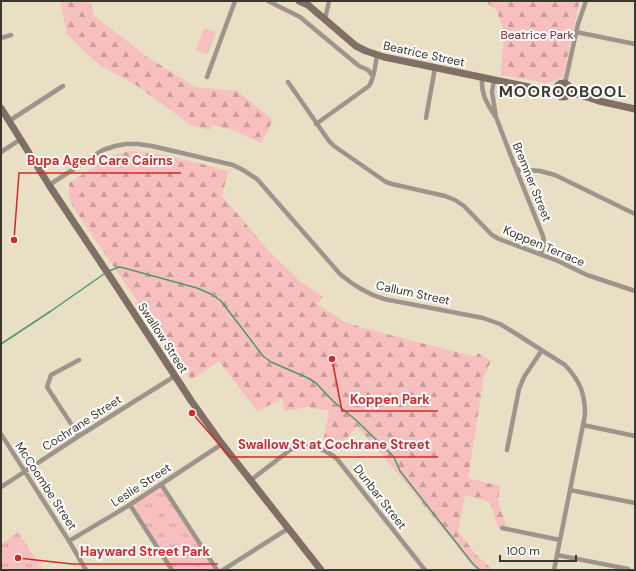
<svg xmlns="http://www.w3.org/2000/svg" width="636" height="571" font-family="'DM Sans',sans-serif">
  <defs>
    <pattern id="grass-tufts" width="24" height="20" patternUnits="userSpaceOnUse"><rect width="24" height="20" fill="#f7bfbd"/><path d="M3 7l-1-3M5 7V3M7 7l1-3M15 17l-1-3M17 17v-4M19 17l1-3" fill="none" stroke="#c99c9a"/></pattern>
    <pattern id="forest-firs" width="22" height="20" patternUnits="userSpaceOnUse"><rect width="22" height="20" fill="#f7bfbd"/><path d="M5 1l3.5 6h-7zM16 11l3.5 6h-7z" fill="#c99c9a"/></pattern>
  </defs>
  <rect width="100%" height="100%" fill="#e9dfc4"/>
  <path fill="url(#grass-tufts)" d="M161,484l56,86h-45l-42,-65z
    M18,532l25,38h-42v-25z"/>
  <path fill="url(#forest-firs)" d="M60,1h30l4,15 20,15 32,25 49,31 42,4 36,29 -12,23 -28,-13 -21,-5 -2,5 -18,-4 -56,-41 -37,-20 -32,-31z
    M483,1h95l1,3 -16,73 -14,6h-4l-44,-8 3,-42 -7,-23 -11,-8z
    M129,151c34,2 66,11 99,20l-6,25 47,55 31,30 23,16 -6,7 28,18 18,6 113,29 2,-4 13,8 -7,15 -16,102 32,8 -2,15 8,24 -8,2 -8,-25 -25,-7 -7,36 19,25 16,14h-17l-76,-94 -43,-50 -21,25 -13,-8 6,-32 -21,-4 -23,4 -3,-12 -25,12 -38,-50 -28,19 -118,-173 -4,-12v-12l42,-27z"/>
  <path fill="#f7bfbd" d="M204,28l12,4 -8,22 -12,-4z"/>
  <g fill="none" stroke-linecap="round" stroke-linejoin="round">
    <path stroke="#4c9970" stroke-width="1.5" d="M109,271l10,-4 5,1 73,20 14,6 10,7 42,55 8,6 37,16 8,5 17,18 24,20 37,36 6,14 73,93 7,6
      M1,344l50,-33 53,-37"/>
    <path stroke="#9f948c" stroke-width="4.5" d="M268,1l32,16 59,49 9,4 5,6
      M325,19l4,-18
      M576,32l59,12
      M1,38l10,-3
      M207,77l28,-76
      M482,77c-1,17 4,25 13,39
      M494,80l-2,12 4,25 20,52 27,67 1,6 -3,12
      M288,82l41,59 5,5 52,36 6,2 53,12 10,4 9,6 28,29 7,4 59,22 29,14 48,16
      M565,83l13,-59 8,-23
      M426,118l9,-50
      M9,121l54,-35
      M316,124l53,-38c6,-9 6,-21 8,-31
      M1,152l20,-13
      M516,169l24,2 15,4 80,39
      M49,185l54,-35 12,-4 11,-2h12l14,2 81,19 10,5 14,9 83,95c14,12 27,20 44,25l99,19 17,6 10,6 55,35c15,16 20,28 20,50l-31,155
      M583,425l52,11
      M1,434l68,107 17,29
      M79,436l-32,-49 4,-12 28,-15
      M507,450l12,-61 5,-12 18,-27
      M251,480l39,-30c16,-8 33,-3 47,9l88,111
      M161,484l56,86
      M1,487l78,-51 96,-60
      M570,490l65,13
      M130,505l42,65
      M502,528l58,12
      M69,541l59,-35 94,-62
      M557,555l71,14
      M223,570l66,-42"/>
    <path stroke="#7f6f65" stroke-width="7" d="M299,1l9,4 48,41 10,5 18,6 145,30 9,3 15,2 4,3
      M556 90a7 7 0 1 1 14 0a7 7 0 1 1-14 0Z
      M570,87l4,5 6,3 19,6 36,8
      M1,108l48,77 64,96 79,121 30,42 99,126"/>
  </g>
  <g text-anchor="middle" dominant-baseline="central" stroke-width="4" stroke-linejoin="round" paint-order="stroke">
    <g font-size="12" fill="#822229" stroke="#fff">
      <text x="537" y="35">Beatrice Park</text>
    </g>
    <g font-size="12" fill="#3c382d" stroke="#fff">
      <text transform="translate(424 54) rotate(12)">Beatrice Street</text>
      <text transform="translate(532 182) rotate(68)">Bremner Street</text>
      <text transform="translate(544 246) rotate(23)">Koppen Terrace</text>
      <text transform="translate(413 293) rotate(12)">Callum Street</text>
      <text transform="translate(163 338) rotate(57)">Swallow Street</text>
      <text transform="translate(82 423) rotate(-33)">Cochrane Street</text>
      <text transform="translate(141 485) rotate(-33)">Leslie Street</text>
      <text transform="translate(46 486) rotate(57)">McCoombe Street</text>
      <text transform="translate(380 497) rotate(52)">Dunbar Street</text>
    </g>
    <g font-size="16" font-weight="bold" letter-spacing="1" fill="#3c382d" stroke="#fff">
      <text x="563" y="91">MOOROOBOOL</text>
    </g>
  </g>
  <path fill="none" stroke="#d62828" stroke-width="1.5" d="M14 240L19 173H181M332 359L342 411H438M192 413L230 457H438M18 558L72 564H218"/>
  <g fill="#d62828" stroke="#fff" stroke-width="1.5">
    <circle cx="14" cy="240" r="4"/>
    <circle cx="332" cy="359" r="4"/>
    <circle cx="192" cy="413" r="4"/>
    <circle cx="18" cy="558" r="4"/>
  </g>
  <g font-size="13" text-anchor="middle" font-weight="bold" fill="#d62828" stroke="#fff" stroke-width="4" stroke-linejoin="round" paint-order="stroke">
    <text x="100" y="165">Bupa Aged Care Cairns</text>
    <text x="390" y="404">Koppen Park</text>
    <text x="334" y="449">Swallow St at Cochrane Street</text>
    <text x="145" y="556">Hayward Street Park</text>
  </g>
  <rect width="636" height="571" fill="none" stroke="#3c382d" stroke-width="4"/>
  <path d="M500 555v6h76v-6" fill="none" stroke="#3c382d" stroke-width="2"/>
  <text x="506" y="555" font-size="12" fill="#3c382d" stroke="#ffffff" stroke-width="3" paint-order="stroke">100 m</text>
</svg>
